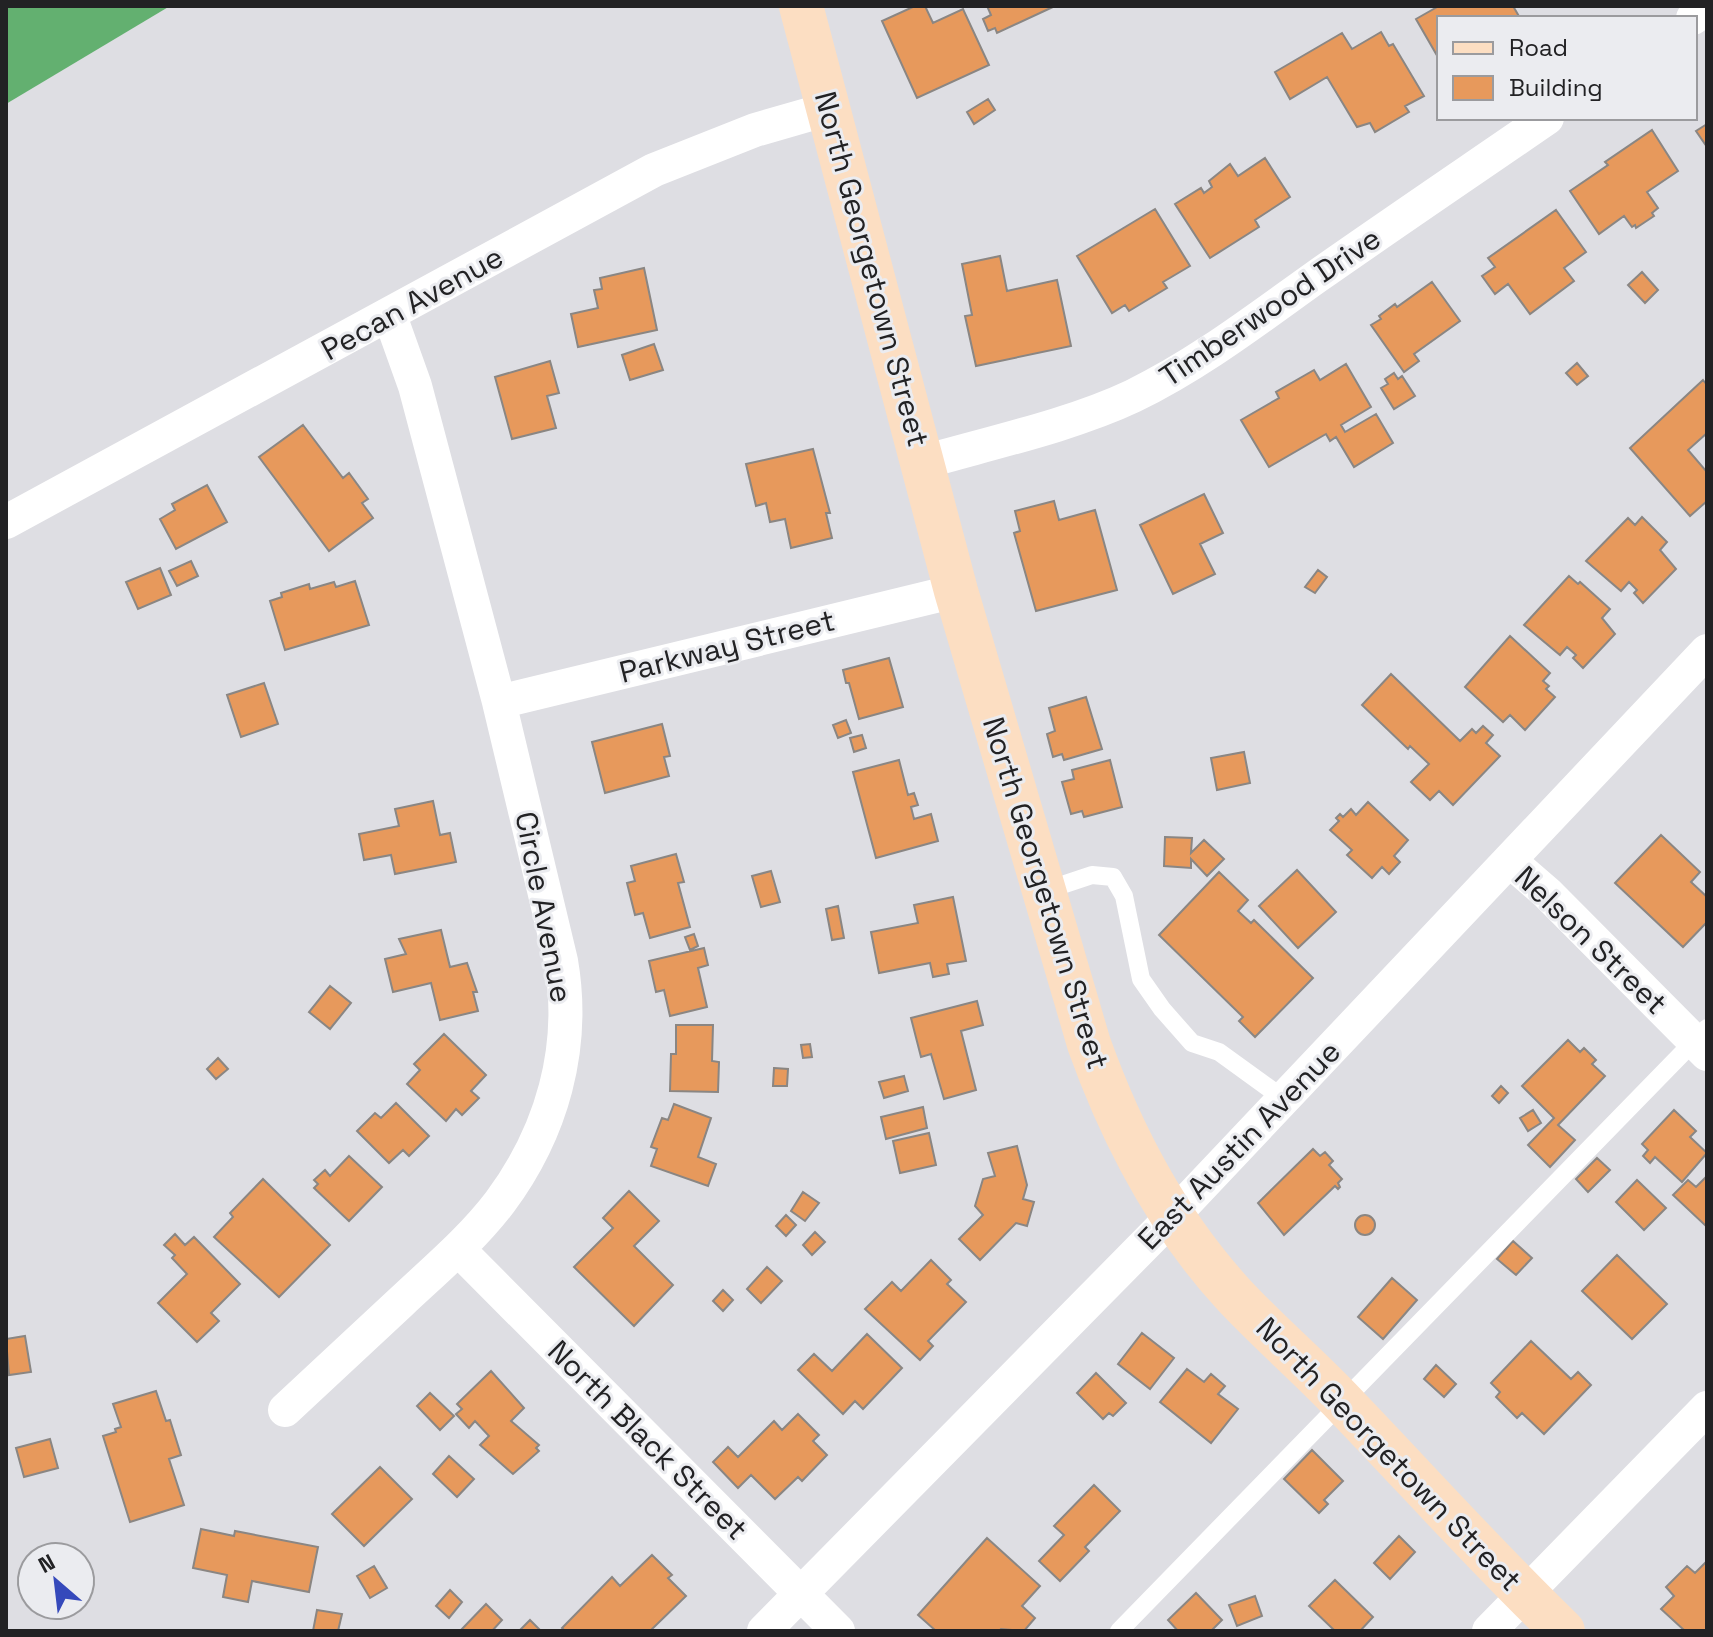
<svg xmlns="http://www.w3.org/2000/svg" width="1713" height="1637" font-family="'Space Grotesk',sans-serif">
  <rect width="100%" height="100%" fill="#dedee3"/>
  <path fill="#63b070" d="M6,6h164l-164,98z"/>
  <path fill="#e7995c" stroke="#8a8683" stroke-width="2" d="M915,6h10l8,17 30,-14 26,56 -72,33 -35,-77z
    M987,6h68l-58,27 -2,-5 -7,3 -5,-12 8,-4z
    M1439,6h74l7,12h-81v41l-23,-40z
    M1381,32l8,14 4,-2 31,52 -19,10 4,6 -34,20 -5,-9 -13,4 -30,-50 -37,22 -15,-27 67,-39 10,16z
    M988,99l7,11 -21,14 -7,-12z
    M1707,124v23l-11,-16z
    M1652,130l26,41 -31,21 11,16 -6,5 2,3 -18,12 -1,-3 -3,2 -8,-11 -25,18 -29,-43 38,-26 -3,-3z
    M1265,158l25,39 -35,23 4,7 -49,31 -35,-54 26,-16 3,5 8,-6 -3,-6 21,-17 8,12z
    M1155,209l35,57 -27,16 4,6 -38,23 -4,-6 -13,8 -35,-57z
    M1556,210l30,42 -22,16 10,13 -44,33 -22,-30 -13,10 -13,-18 13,-9 -7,-9z
    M1000,256l7,35 50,-11 14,66 -95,20 -11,-50 7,-1 -10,-51z
    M644,268l13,62 -79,17 -7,-33 27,-6 -4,-18 8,-1 -2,-11z
    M1642,272l16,18 -13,13 -17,-18z
    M1432,282l28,39 -46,33 5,7 -15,11 -33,-47 10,-6 -2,-3 16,-12 2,3z
    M654,344l9,26 -33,10 -8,-25z
    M550,361l9,32 -12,3 9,32 -44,11 -17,-62z
    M1577,363l11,13 -11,9 -11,-12z
    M1346,364l25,43 -30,18 4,7 31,-18 17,29 -39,24 -18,-30 -6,4 -4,-7 -57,33 -28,-47 38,-22 -3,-6 38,-22 6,10z
    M1394,373l4,6 4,-3 13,20 -21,13 -13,-21 7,-4 -3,-5z
    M1703,380l4,5v48l-19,17 19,22v29l-17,15 -60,-68z
    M303,425l40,53 6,-5 19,26 -6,4 11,15 -44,33 -70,-94z
    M813,449l17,64h-4l6,25 -41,10 -6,-29 -15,3 -4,-19 -10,3 -10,-42z
    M207,485l20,37 -51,27 -16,-30 15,-9 -3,-6z
    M1204,494l19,39 -23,11 15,30 -42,20 -33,-69z
    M1054,501l5,19 36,-10 22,80 -81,21 -22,-78 6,-2 -5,-20z
    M1642,517l25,25 -7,8 16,19 -33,34 -9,-10 3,-3 -8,-8 -8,9 -35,-30 42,-43 7,7z
    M191,561l7,15 -21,10 -8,-15z
    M160,568l11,27 -33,14 -12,-27z
    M1318,570l9,7 -12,16 -10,-6z
    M1569,576l9,8 2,-2 30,27 -8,9 13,16 -32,34 -10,-10 3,-3 -9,-8 -7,8 -36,-30z
    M355,581l14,44 -84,25 -15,-49 12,-4 -1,-4 28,-9 1,5 24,-7 2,5z
    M1510,636l40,37 -7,8 6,5 -3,3 9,8 -30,33 -15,-15 -7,7 -38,-35z
    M889,658l14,49 -44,12 -10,-36h-3l-3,-13z
    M1391,674l69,67 12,-12 4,4 7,-7 10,9 -7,8 14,13 -47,49 -14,-14 -9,9 -19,-18 18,-18 -19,-18 -2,3 -46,-44z
    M264,683l14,41 -37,13 -14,-42z
    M1086,697l16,52 -38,11 -2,-6 -9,3 -6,-23 8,-3 -6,-23z
    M846,720l5,13 -13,5 -5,-13z
    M662,724l8,32 -6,1 5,19 -64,17 -13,-51z
    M862,735l4,13 -12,4 -4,-14z
    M1244,752l6,31 -33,7 -6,-32z
    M899,760l9,35 6,-2 4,12 -7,2 3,12 17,-5 7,27 -62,17 -23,-86z
    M1110,760l12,47 -38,10 -2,-6 -11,3 -9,-32 12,-3 -2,-9z
    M433,801l7,34 10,-2 6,29 -61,12 -4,-19 -27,5 -5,-26 40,-8 -4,-17z
    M1368,802l40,38 -14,16 6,6 -11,12 -7,-7 -10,11 -25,-23 5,-5 -22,-20 9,-9 -3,-3 4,-4 3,3 8,-8 5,6z
    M1661,835l39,37 -9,10 16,15v25l-24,25 -68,-64z
    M1165,837l27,1 -1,15 13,-13 20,19 -17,17 -16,-17v9l-27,-2z
    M676,854l8,28 -6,1 12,44 -40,11 -7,-25 -8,2 -8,-32 8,-2 -4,-15z
    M1297,870l39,42 -38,36 -39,-42z
    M771,871l9,31 -19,5 -9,-31z
    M1219,872l29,28 -10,11 13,12 3,-3 59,58 -58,59 -16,-16 4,-4 -84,-82z
    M953,897l13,64 -19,3 2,10 -16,3 -3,-14 -51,10 -8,-41 47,-9 -4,-18z
    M838,906l6,32 -12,2 -6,-31z
    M441,930l9,37 17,-4 10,29h-4l5,19 -38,9 -9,-37 -38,9 -8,-33 21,-5 -7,-15z
    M694,934l4,12 -8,4 -5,-13z
    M704,948l4,17 -10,3 9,39 -37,9 -6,-26 -8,2 -7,-31z
    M330,986l21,17 -21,26 -21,-17z
    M977,1001l6,24 -22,6 15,59 -32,9 -13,-45 -10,3 -10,-39z
    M676,1025h37l-1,36 7,1 -1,30 -48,-1 1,-37h5z
    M444,1034l42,41 -15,16 8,7 -17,17 -6,-6 -10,12 -39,-37 13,-14 -6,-6z
    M1568,1040l12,12 4,-4 12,12 -4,4 13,12 -47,49 17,15 -25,27 -22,-22 26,-27 -32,-32z
    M810,1044l2,13 -9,1 -2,-13z
    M218,1058l10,11 -12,10 -9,-10z
    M774,1068l14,1 -1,17h-14z
    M904,1076l4,15 -24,7 -5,-16z
    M1501,1086l7,7 -9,10 -7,-7z
    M396,1103l33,33 -20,20 -6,-6 -14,13 -32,-32 18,-18 6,5z
    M674,1104l37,14 -13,39 18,7 -8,22 -57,-20 6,-17 -6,-2 11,-29 6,2z
    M923,1107l4,21 -41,11 -5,-22z
    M1533,1110l8,13 -13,8 -8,-13z
    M1674,1110l22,21 -6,6 17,16 -25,29 -27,-25 -5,6 -7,-7 5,-6 -6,-6z
    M929,1133l7,32 -36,8 -7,-32z
    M1017,1146l10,39 -4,14 11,3 -7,24 -11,-3 -36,37 -21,-21 24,-24 -8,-9 8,-27 12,-3 -7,-23z
    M1313,1149l7,7 5,-4 8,9 -4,4 13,14 -4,4 2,4 -2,2 -3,-3 -51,49 -26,-32z
    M349,1156l33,31 -33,34 -35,-33 4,-4 -4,-4 11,-10 5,6z
    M1597,1158l13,12 -22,22 -12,-13z
    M1707,1176v51l-34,-32 15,-15 8,7z
    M263,1179l67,66 -51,52 -65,-60 19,-20 -3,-4z
    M1637,1180l29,28 -22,22 -28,-28z
    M629,1191l30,30 -25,25 39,39 -39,41 -60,-59 39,-39 -10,-10z
    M803,1192l16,11 -14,18 -14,-10z
    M786,1215l10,10 -10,11 -10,-10z
    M1355 1225a10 10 0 1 1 20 0a10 10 0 1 1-20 0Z
    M815,1232l10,10 -13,13 -9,-10z
    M175,1234l10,11 9,-8 46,47 -29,29 8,8 -22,21 -39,-39 29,-29 -15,-16 3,-3 -11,-10z
    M1513,1241l19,17 -16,17 -19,-16z
    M1617,1255l50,49 -35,35 -50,-48z
    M931,1260l20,20 -4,4 19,18 -38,39 5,5 -13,14 -55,-51 27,-27 9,9z
    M767,1267l15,14 -21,22 -14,-14z
    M1392,1278l25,22 -34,39 -25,-22z
    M723,1290l10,10 -10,11 -10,-10z
    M1142,1333l32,25 -24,31 -32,-25z
    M867,1334l35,34 -39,41 -8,-8 -12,13 -45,-44 16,-16 18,17z
    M25,1336l6,36 -22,3 -3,-36z
    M1531,1341l40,38 7,-7 13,13 -47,49 -22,-21 -5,5 -21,-21 4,-5 -9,-9z
    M1436,1365l20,19 -12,13 -20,-18z
    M1187,1369l17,13 7,-8 14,12 -7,8 20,15 -27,34 -51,-41z
    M491,1371l33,37 -13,13 28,24 -3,3 3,3 -26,23 -33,-29 9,-9 -14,-15 -6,7 -13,-14 6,-5 -5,-5z
    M1096,1373l30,30 -13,13 -4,-3 -6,6 -26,-26z
    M156,1391l10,30 4,-1 11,35 -12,4 15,46 -54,17 -27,-86 13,-4 -1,-3 6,-2 -8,-23z
    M430,1393l24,23 -14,14 -23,-24z
    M798,1414l21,21 -6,6 14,14 -25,26 -4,-4 -23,22 -24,-24 -13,13 -25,-26 15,-15 10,10 36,-36 8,9z
    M50,1439l8,29 -34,9 -8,-29z
    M1312,1450l31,31 -19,19 4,4 -9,9 -35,-34z
    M449,1456l25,23 -17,18 -24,-23z
    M380,1467l32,32 -48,47 -32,-32z
    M1094,1485l26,26 -35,36 4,4 -29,30 -21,-20 25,-26 -10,-9z
    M201,1529l33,7 1,-5 83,16 -9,45 -57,-11 -4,21 -25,-5 4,-22 -34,-7z
    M1399,1536l16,16 -25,27 -16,-16z
    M987,1538l53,48 -18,20 13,12 -11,13 -23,-2 -2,2h-63l-18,-16z
    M652,1555l20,20 -4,3 18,18 -36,35h-85l-3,-3 50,-51 8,9z
    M1707,1561v70h-22l-24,-22 13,-13 -8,-9 21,-21 8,7z
    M374,1566l13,22 -17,10 -13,-22z
    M1335,1580l38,37 -13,14h-25l-26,-25z
    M450,1590l12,12 -13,16 -13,-12z
    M1196,1593l26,27 -11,11h-33l-10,-11z
    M1255,1596l7,20 -25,10 -8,-21z
    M486,1604l16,16 -10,11h-32z
    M317,1610l25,4 -4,17h-25z
    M530,1620l11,11h-22z"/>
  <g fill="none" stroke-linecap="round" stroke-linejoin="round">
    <path stroke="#fff" stroke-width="18" d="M1044,891l48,-16 21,2 11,19 17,83 21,30 30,34 27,9 65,47
      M1119,1631l588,-603"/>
    <path stroke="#fff" stroke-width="34" d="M1693,18l14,-10
      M924,462c66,-19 148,-37 209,-66 66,-32 124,-77 183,-119 77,-54 154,-106 231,-159
      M6,522l648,-352 101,-40 73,-21
      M499,702l457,-111
      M1510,861l37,32 160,161
      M458,1249l380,382
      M285,1410c39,-36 77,-72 116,-108 34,-32 71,-63 99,-100 52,-70 76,-154 61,-241l-62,-259 -84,-316 -25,-70
      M764,1631l409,-415 534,-565
      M1489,1631l218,-223"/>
    <path stroke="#fcdec2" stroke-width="44" d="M801,6l155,585 133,453c33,92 78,178 144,250 37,40 79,75 116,115 71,74 140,151 214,222"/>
  </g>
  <g text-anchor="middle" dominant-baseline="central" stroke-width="6" stroke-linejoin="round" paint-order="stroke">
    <g font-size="30" fill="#222224" stroke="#ebecf0">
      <text transform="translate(872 269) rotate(75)">North Georgetown Street</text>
      <text transform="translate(412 303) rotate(-29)">Pecan Avenue</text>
      <text transform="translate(1270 307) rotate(-34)">Timberwood Drive</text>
      <text transform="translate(727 646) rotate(-14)">Parkway Street</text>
      <text transform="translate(1046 893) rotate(73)">North Georgetown Street</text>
      <text transform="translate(544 907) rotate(79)">Circle Avenue</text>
      <text transform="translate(1591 940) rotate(44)">Nelson Street</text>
      <text transform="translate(1239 1145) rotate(-46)">East Austin Avenue</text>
      <text transform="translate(648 1440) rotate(45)">North Black Street</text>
      <text transform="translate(1389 1454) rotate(46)">North Georgetown Street</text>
    </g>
  </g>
  <rect width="1713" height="1637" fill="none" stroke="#222224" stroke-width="16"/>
  <rect x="1437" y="16" width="260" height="104" fill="#ebecf0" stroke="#9b9b9e" stroke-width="2"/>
  <rect x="1453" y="42" width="40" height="12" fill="#fcdec2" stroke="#9b9b9e" stroke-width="2"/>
  <text x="1509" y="56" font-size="24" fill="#222224">Road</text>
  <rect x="1453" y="76" width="40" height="24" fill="#e7995c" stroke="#9b9b9e" stroke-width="2"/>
  <text x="1509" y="96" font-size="24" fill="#222224">Building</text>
  <g transform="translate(56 1581) rotate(332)"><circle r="38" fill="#ebecf0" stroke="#9b9b9e" stroke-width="2"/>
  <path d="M0-6L14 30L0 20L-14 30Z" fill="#3549bb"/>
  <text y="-12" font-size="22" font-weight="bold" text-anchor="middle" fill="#222224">N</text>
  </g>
</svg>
